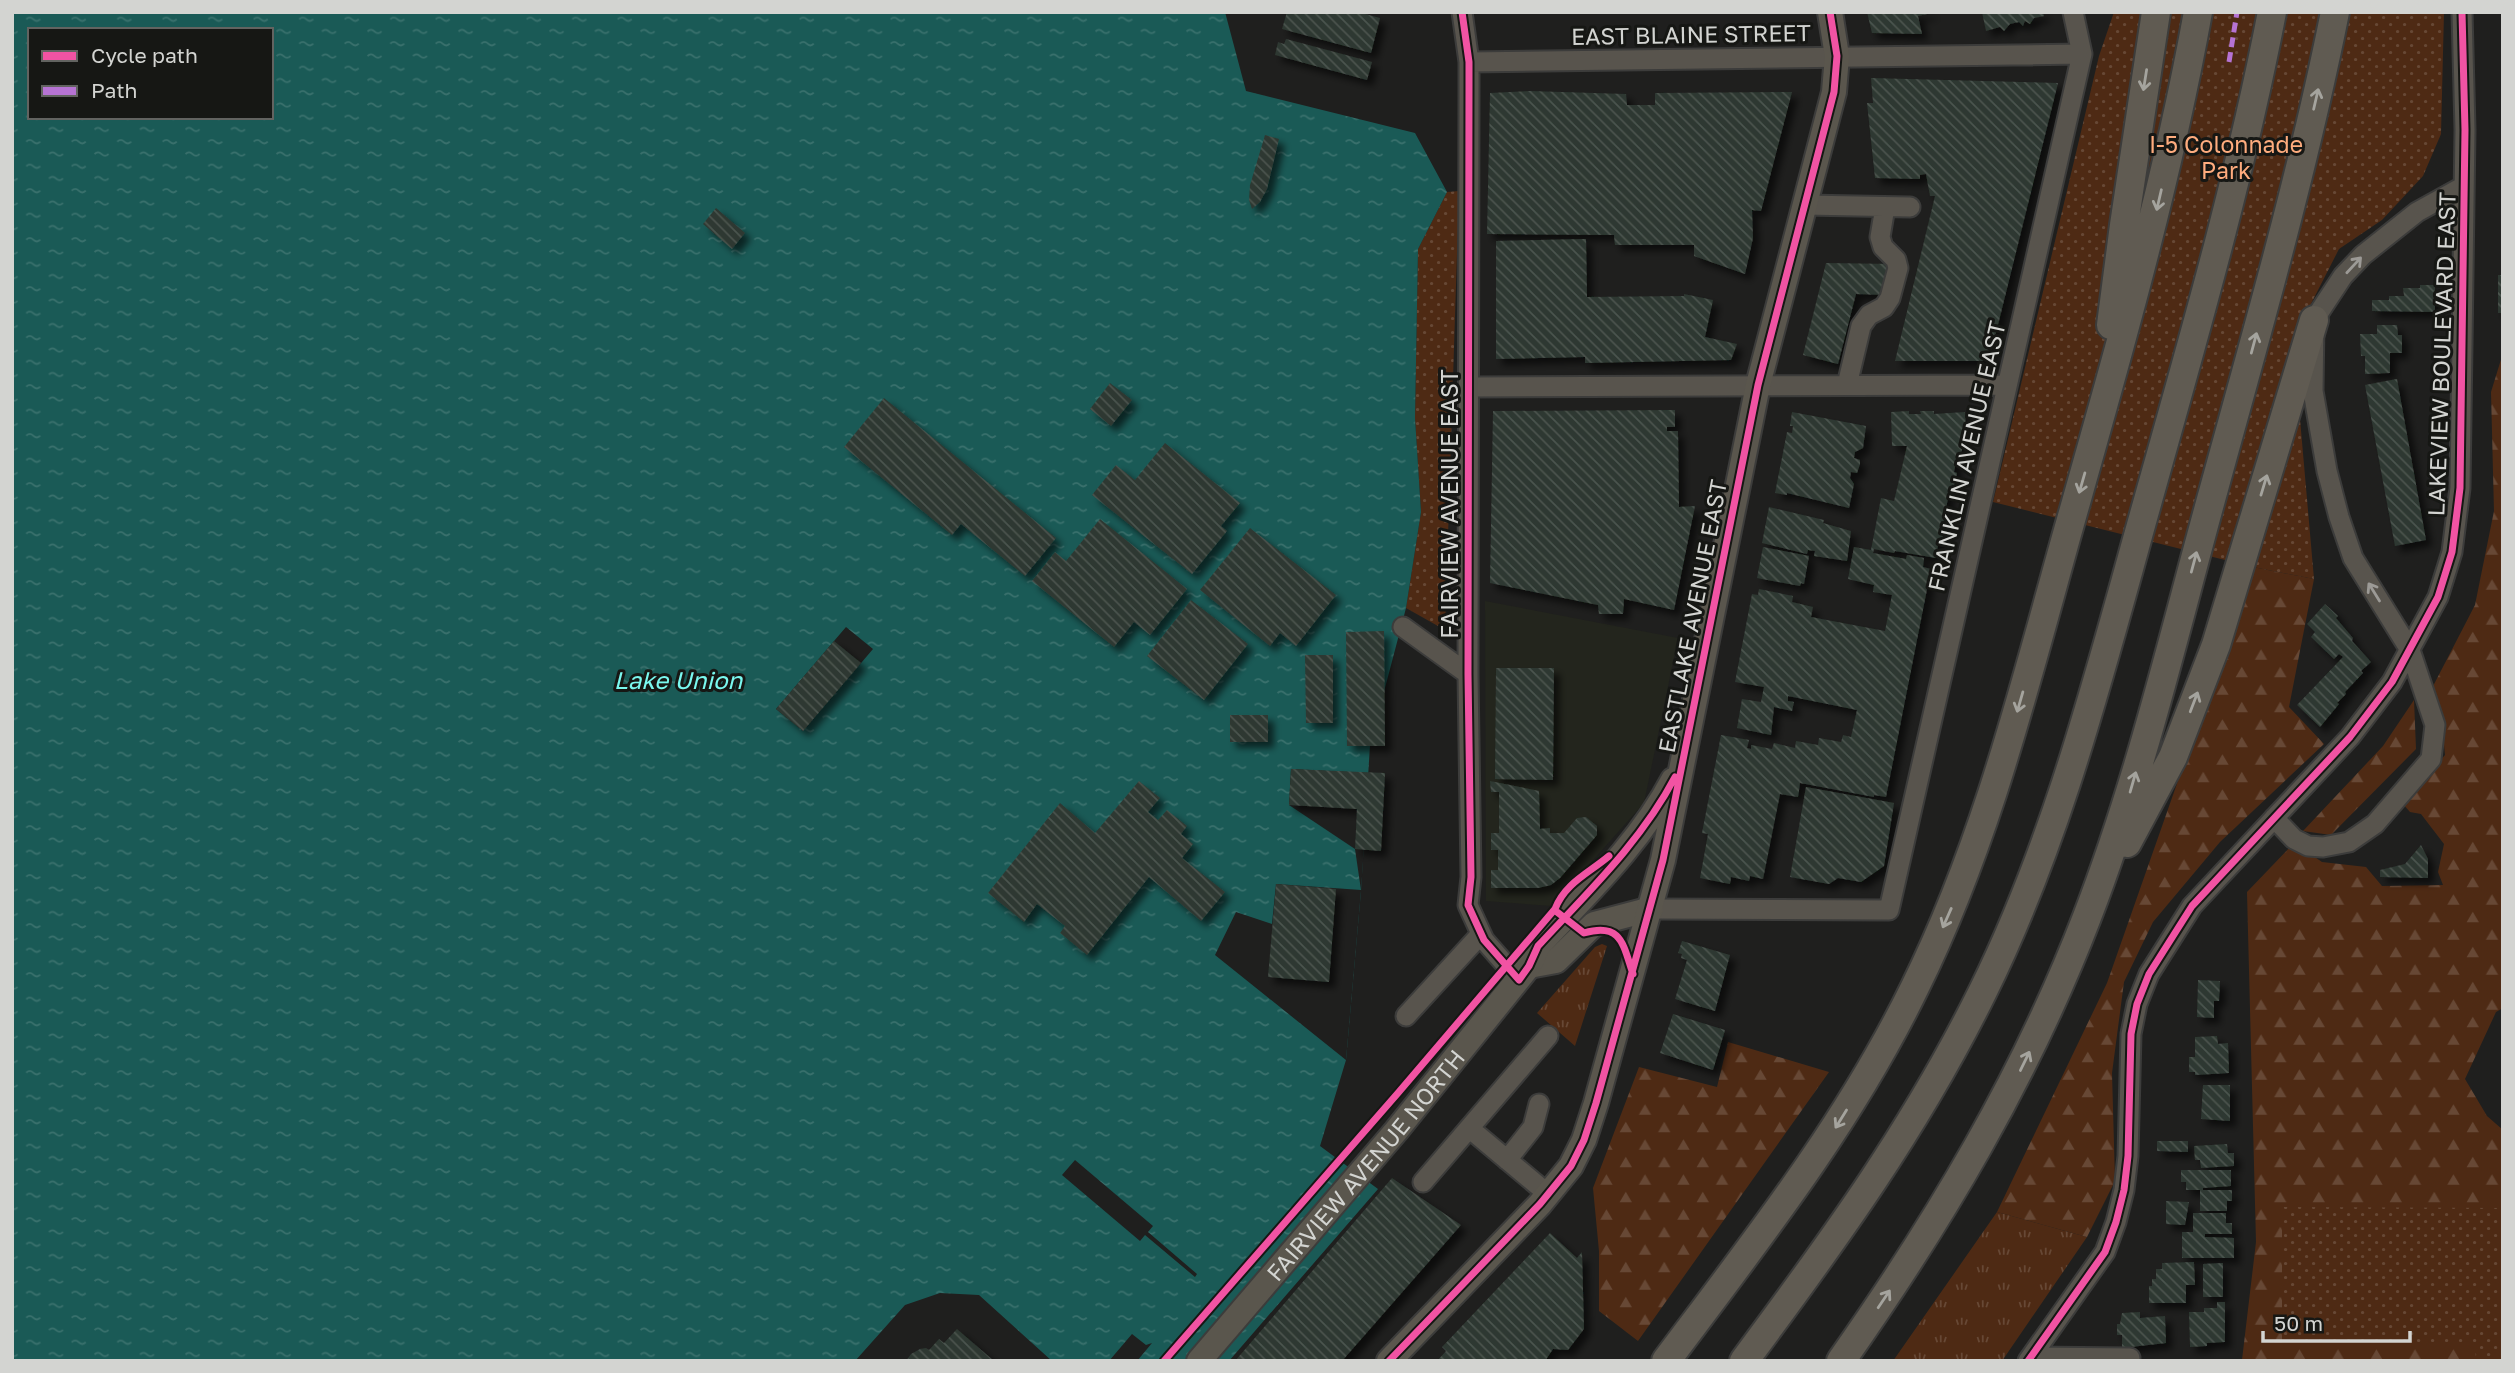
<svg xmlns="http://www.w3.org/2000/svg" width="2515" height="1373" font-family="'Golos Text',sans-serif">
  <defs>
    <pattern id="grass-tufts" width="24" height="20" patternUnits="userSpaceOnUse" patternTransform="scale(1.75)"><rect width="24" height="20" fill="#4e2a14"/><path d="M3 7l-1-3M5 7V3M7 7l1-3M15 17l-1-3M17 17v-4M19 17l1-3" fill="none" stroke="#674835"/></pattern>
    <pattern id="forest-firs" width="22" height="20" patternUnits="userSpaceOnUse" patternTransform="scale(1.75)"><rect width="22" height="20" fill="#4e2a14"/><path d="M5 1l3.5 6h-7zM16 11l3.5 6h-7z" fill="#674835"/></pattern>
    <pattern id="park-dots" width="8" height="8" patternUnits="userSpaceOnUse" patternTransform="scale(1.75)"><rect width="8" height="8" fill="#4e2a14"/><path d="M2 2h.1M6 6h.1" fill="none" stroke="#674835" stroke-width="1.8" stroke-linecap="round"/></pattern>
    <pattern id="water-ripples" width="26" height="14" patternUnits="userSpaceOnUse" patternTransform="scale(1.75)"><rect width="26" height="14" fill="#1a5a56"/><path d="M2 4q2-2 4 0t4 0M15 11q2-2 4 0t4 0" fill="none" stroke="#3a716d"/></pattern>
    <pattern id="building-back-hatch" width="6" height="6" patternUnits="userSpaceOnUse" patternTransform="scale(1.75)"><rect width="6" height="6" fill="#2d3831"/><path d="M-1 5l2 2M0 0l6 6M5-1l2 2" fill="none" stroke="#4b544e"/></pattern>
    <filter id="shadow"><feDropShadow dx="6" dy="6" stdDeviation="3.5" flood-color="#0009"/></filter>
  </defs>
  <rect width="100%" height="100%" fill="#1f1f1e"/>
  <path fill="#23251d" d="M1485,601l193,37 -34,165 -92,103 -66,-5z"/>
  <path fill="url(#grass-tufts)" d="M1602,944l5,2 -32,100 -38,-33 58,-66z
    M1997,1212l90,25 -85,124h-109z"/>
  <path fill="url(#forest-firs)" d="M2503,353v655l-7,4 -31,67 22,37 16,14v231h-267l6,-1 14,-118 -9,-350 47,-49 28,19 44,5 16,19 61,-1 -5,-13 6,-28 -23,-30 -11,-2 -7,-8 42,-49 -4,-43 -11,-20 45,-87 19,-94 -3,-119z
    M2253,567l61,12 -25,128 35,37 -104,98 -67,80 -29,60 -12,91 3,108 -28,56 -90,-25 110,-229z
    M2414,700l2,49 -85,86 -28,-4 80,-85z
    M1728,1042l101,30 -191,269 -39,-30v-60l-6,-63 46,-121 78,20z"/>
  <path fill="url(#park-dots)" d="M2114,12h330l-3,122 -18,42 -41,44 -43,29 -46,90 21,240 -61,-12 -260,-65 106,-446z
    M1459,191l-14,439 -39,-22 15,-96 -6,-94 3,-169 29,-57z
    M2282,1207l221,1v153h-27l-1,-16 -193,-1z"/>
  <path fill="url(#water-ripples)" fill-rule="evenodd" d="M12,12h1213l21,79 169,42 32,59 -29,57 -3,169 6,94 -15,96 -36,137 -9,146 -15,169 -26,86 58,43 -149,172h-177l-73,-66 -39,-2 -35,12 -50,56h-843zM30,30h241v87h-241z"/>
  <path fill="#1f1f1e" d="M846,627l27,22 -70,82 -27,-22z
    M1291,769l78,4 -8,118 -15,169 -131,-105 21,-43 36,12 4,-40 85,6 -6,-41 -66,-44z
    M1075,1160l78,66 -5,6 49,42 -2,3 -50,-42 -5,6 -78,-66z
    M1132,1334l14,11 6,-2 -15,18h-28z"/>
  <path fill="url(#building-back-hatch)" filter="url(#shadow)" d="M1287,12h71l22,6 -9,35 -89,-24z
    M1867,12h65v1l-14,3 4,18 -50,-1z
    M1982,12h61l1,4 -10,2 -4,6 -5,-3 -2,5 -4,-4 -9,2 -6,7 -4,-4 -14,4z
    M1286,39l86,23 -5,18 -92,-25 3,-13 6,2z
    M1871,78l187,5 -69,278h-94l40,-165h-5l-4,-22 -6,1v4l-45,-1 -8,-75h6z
    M1530,91l96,3 1,11h28v-12l137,-1 -31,119 -9,-1 1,28 -8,36 -51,-18v-11h-79l-1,-10 -127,-1 3,-141z
    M1265,135l14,4 -12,50 -7,13 -8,7 -3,-9 1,-15z
    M716,208l29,25 -13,16 -29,-25z
    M1586,239l1,58 97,-1v-2l29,6 -8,37 32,7 -6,16 -146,3v-6l-89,2v-118z
    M1826,263l69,1 -11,31 -28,-1 -18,70 -35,-9z
    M2498,275h5v38h-5z
    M2420,285h15v27l-63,-1v-11h17v-4h15l-1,-8h17z
    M2377,325h20l1,10h4v18h-12v20l-25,1v-18h-4l-1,-22h17z
    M2397,379l29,161 -31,6 -30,-161z
    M1110,383l22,17 -21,26 -21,-17z
    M884,398l172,140 -31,38 -64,-52 -9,11 -108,-88z
    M1675,410v17h-8v4h11l1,76 16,-1 -21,104 -50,-11 -1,15h-24l-1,-9 -108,-22 3,-172z
    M1909,411v3h12l-1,-3h14v3l31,-2 1,17 -6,30 -3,-1 -3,14 3,1 -3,15 -4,-1 -5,28 3,1 -5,29h-5l-2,13 -41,-7 -1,2 -20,-4 -1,4 33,6 1,-4 17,3 -1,9 8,2 -45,228 -12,-2v2l-74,-14 -2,14 -18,-3 -17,85 -13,-3 -1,5 -18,-4 -1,7 -30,-6 8,-44 -6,-1 19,-98 28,5 -2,8 4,1v-4l21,4 2,-6 21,5 1,-7 22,4 1,-7 22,4 2,-7 8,2 6,-27 -69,-14v5l6,1 -2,9 -18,-4 -3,28 -34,-7 5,-29 19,3 3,-15 -29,-5 17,-88 6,1 1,-6 34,7 -1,6 21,5 -2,10 74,14 7,-36 -19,-3 1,-7 -26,-6 6,-32 17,3 10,-52 13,3 13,-55h-15l-1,-34z
    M1792,412l74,14 -3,22 -8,4 -1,6 6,2v4l-3,9 -6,-1 -1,6 4,6 -5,24 -62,-15v2l-12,-2 12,-61 5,1 1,-7h-3z
    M1165,443l75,60 -19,23 6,5 -35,43 -100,-79 24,-30 19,15z
    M1769,507l55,13 -1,3 28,8 -4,30 -33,-5 1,-5 -7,-1 -1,4 -45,-11z
    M1100,519l87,70 -37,46 -16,-13 -20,25 -82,-66 23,-29 11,9z
    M1250,528l86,67 -40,51 -16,-13 -10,13 -70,-56z
    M1763,547l46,9 -5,28 -3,-1 -1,3 -43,-8z
    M1191,600l57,44 -44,56 -57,-44z
    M2325,604l13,12 -2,2 17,20 -1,3 19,21 -10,9 2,2 -18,19 1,2 -9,9 2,1 -19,23 -23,-22 46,-48 -4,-3 -5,5 -23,-22 4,-5 -8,-8z
    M1384,631l1,115h-38l-1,-114z
    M834,641l27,22 -58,68 -27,-22z
    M1305,655h28v68h-27z
    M1496,668h58l-1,112 -58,-1z
    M1230,715h38v27h-38z
    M1291,769l94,4 -4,78 -26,-2 2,-40 -68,-4z
    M1139,781l21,17 -12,14 10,8 9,-10 20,16 -6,8 12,10 -11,14 43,34 -24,29 -52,-44 -62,78 -27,-22 5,-7 -28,-22 -13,18 -36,-29 72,-90 35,30z
    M1490,781l49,10 1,38 10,-1v5h14l13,-15 9,-1 11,9v9l-37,43 -9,7 -13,3h-47v-18h7v-20h-7v-17h8v-41h-8z
    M1806,787l88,16 -10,63 -23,16 -23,-4 -9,6 -39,-7z
    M2421,845l7,14v19l-48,-1v-7l25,-6z
    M1276,884l60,5 -7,93 -61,-5z
    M1682,941l48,14 -15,56 -40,-12 12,-39 -6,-2 1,-4 -4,-1z
    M2198,980l22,1 -1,20h-5v17l-17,-1z
    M1673,1014l52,16 -12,40 -53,-17z
    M2217,1036l1,8 10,-1 1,30 -34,2v-3h-6v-15h6v-20z
    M2203,1085h27v36l-29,-2z
    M2157,1141h31v11l-31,-1z
    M2227,1144l1,9h6v13l-33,2 -1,-8h-5l-1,-14z
    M2181,1170h50v16l-28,2v2h29v11h-5v10h-27v-21h-14v-8h-5z
    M1392,1178l69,47 -119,136h-107z
    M2166,1201l23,1 -4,23 -19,-1z
    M2193,1213h33v10h6v11h-27v3l29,1v20h-52v-26h11z
    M1550,1233l27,25 5,-6 2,77 -16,21 -15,-1 -8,12h-108l9,-10 -4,-4z
    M2194,1262l1,23h-9v18h-37v-17h3v-7h4v-10h6v-6z
    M2223,1263v34h-20v-33z
    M2217,1302h8v40l-18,1v3l-17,1 -1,-35h15v-4h13z
    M2140,1312v6l25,-2 1,27 -44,5v-13h-5v-11h3l2,-11z
    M957,1329l37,32h-88l5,-7 9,-5 6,-1 3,2 10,-11 5,4z"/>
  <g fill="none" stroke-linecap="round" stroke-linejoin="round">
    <g stroke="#3c3c3b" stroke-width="23">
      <path id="minor" d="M1462,12l7,50v24l-1,588 3,203 -3,28 16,35 35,40
        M1469,62l613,-8
        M1805,205l105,2
        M1847,385l14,-59 8,-11 15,-8 6,-9 8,-30 -2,-8 -13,-13 -3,-10 5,-30
        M1469,387l538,-2
        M1403,627l65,47
        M2274,818l20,21 14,7 15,1 26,-5 26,-18 56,-65 4,-34 -25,-75 -57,-92 -14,-41 -12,-46 -14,-80 1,-71 29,-44 20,-21 54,-43 47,-26
        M1651,909l238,1 193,-856 -9,-42
        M1406,1016l75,-82
        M1469,1128l79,66
        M1507,1160l26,-33 6,-23
        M1423,1182l125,-146
        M2031,1357l99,1
        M2028,1361l77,-109 11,-30 8,-32 4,-34 3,-122 6,-30 12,-30 43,-68 158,-169 42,-55 46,-85 14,-45 8,-64 5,-358 -3,-118"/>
    </g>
    <g stroke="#3c3c3b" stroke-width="28">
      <g id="major">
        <path d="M1529,966l27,-5 38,-37 57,-15"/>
        <path id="s1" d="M1199,1361l197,-230 133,-165 9,-20c48,-52 102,-103 135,-166"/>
        <path d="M1389,1361l151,-157 31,-38 13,-26 12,-37 67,-243 95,-475 76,-293 3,-36 -7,-44"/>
      </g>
    </g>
    <g stroke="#3c3c3b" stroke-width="32">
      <path id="highway" d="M2111,325l13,-100 32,-213
        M2127,843l46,-86 43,-112 98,-325
        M1666,1361c90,-120 183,-238 249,-374 71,-144 109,-299 152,-453 49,-173 99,-345 131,-522
        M1744,1361c90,-121 172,-234 239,-370 74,-150 115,-312 160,-473 47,-168 96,-335 129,-506
        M1841,1361c99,-141 184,-283 246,-444 54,-140 88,-288 128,-432 43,-157 88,-313 120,-473"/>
    </g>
    <use href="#minor" stroke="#58544d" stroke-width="19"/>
    <use href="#major" stroke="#5a564d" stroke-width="24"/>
    <use href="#highway" stroke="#605b52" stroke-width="28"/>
    <path stroke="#b673d3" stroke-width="5" stroke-dasharray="10 5" stroke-linecap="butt" d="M2229,62l8,-50"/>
    <g stroke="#161714" stroke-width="11">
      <path id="cycleway" d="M1462,12l7,50v24l-1,588 3,203 -3,28 16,35 35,40 10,-14 9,-20c49,-53 103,-104 137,-169
        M1557,912l27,21c38,-11 39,12 49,41
        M1164,1361l234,-268 157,-184c10,-26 34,-36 54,-53
        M1389,1361l151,-157 31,-38 13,-26 12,-37 67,-243 95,-475 76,-293 3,-36 -7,-44
        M2028,1361l77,-109 11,-30 8,-32 4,-34 3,-122 6,-30 12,-30 43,-68 158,-169 42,-55 46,-85 14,-45 8,-64 5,-358 -3,-118"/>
    </g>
    <use href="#cycleway" stroke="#f153a3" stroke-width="7"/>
  </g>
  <defs><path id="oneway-shaft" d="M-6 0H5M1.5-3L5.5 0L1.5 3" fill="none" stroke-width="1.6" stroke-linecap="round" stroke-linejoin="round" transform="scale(1.75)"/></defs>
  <g stroke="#a5a49e">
    <use href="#oneway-shaft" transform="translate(2145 80) rotate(99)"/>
    <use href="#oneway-shaft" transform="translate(2316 99) rotate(-77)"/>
    <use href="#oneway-shaft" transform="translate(2159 200) rotate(103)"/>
    <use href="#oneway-shaft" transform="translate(2254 343) rotate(-75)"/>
    <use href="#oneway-shaft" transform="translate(2082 483) rotate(106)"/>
    <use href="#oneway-shaft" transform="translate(2264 485) rotate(-73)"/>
    <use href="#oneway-shaft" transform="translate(2194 562) rotate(-75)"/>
    <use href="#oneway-shaft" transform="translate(2020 702) rotate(106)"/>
    <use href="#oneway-shaft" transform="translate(2194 702) rotate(-69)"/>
    <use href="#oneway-shaft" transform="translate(2133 782) rotate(-74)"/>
    <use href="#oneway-shaft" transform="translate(1947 918) rotate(114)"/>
    <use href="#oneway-shaft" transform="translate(2025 1061) rotate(-64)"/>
    <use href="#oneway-shaft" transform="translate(1841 1119) rotate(122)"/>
    <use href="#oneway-shaft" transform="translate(1884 1299) rotate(-56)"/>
  </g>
  <g stroke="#9c9a96">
    <use href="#oneway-shaft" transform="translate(2354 265) rotate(-47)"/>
    <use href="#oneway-shaft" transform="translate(2374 592) rotate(-122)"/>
  </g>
  <g text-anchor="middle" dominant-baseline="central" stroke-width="6" stroke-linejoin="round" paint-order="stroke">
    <g font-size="23" fill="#d3d4d1" stroke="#161714">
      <text transform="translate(1691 34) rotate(-1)">EAST BLAINE STREET</text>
      <text transform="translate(2441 354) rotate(-88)">LAKEVIEW BOULEVARD EAST</text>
      <text transform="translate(1966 456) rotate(-77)">FRANKLIN AVENUE EAST</text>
      <text transform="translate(1449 504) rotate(-90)">FAIRVIEW AVENUE EAST</text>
      <text transform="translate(1692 616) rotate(-79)">EASTLAKE AVENUE EAST</text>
      <text stroke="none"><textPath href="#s1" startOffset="257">FAIRVIEW AVENUE NORTH</textPath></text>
    </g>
    <g font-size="23" fill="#feac7e" stroke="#161714">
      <text x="2226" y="144">I-5 Colonnade<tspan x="2226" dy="26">Park</tspan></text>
    </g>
    <g font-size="24" font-style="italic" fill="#7af8ef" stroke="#161714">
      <text x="678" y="679">Lake Union</text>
    </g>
  </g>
  <rect width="2515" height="1373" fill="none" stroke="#d3d4d1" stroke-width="28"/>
  <rect x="28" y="28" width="245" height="91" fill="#161714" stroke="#626360" stroke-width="2"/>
  <rect x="42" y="51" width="35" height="10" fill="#f153a3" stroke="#626360" stroke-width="2"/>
  <text x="91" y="63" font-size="21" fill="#d3d4d1">Cycle path</text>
  <rect x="42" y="86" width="35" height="10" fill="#b673d3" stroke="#626360" stroke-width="2"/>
  <text x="91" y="98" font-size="21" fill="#d3d4d1">Path</text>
  <path d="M2263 1331v10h147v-10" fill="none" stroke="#d3d4d1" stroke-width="3.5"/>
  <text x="2274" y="1331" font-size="21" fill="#d3d4d1" stroke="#161714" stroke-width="5" paint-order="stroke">50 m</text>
</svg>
